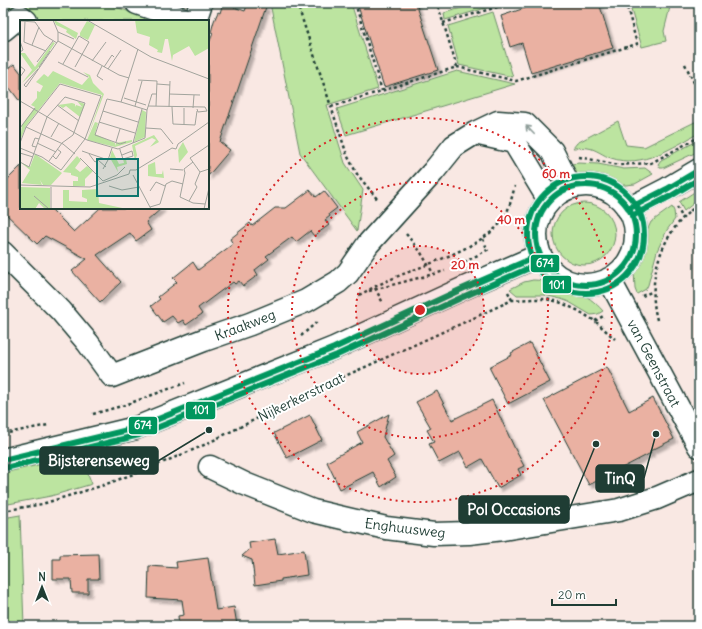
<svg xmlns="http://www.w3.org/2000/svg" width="702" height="629" font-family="Delius,sans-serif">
  <defs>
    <filter id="shadow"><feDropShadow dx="3.5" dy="3.5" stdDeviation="1" flood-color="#0004"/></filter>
  </defs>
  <rect width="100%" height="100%" fill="#f9e8e3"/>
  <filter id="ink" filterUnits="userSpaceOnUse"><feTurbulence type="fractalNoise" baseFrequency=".025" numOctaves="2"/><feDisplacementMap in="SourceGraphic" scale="8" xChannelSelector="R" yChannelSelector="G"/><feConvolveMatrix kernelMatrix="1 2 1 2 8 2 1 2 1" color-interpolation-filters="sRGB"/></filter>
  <g filter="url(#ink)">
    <path fill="#bce4a0" stroke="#6e906a" d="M3,3h16l-16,14z
      M28,3h76l53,18h-118l-17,-13z
      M270,3h81l27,86 -51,16 18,58 18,27 -6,41 -57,-78z
      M478,3h17l1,2 -51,15 -1,-7z
      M629,3h42l-7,28 2,10 -24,6z
      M493,12l20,65 -54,-12 -11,-39z
      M457,71l58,13 -169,51 -9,-26z
      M699,120v13c-26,14 -57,36 -88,25 -7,-2 -15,-9 -23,-10 -4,-1 -10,0 -15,0l4,-5 41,-22 8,24 18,2z
      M699,140v11l-36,17h-3l-2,-4 3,-4z
      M579,163l19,1 26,5 21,-1 8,6 -18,10 -9,1h-9l-21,-7 -23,-1 -2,-7v-6z
      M699,189v10l-15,12 -5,-9z
      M553 234a31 31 0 1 1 62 0a31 31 0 1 1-62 0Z
      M672,207l2,4 1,8 -8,11 -10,21 -9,34 -2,4 -9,5 -2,-5 -1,-19 10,-33 7,-15z
      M533,280c14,0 20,5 33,10 3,1 6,1 9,2 12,3 20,10 28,19l-5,3 -7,1 -22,-13 -8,-3 -17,-4h-27l-7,-6 14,-7z
      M65,459l21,10 6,15 -41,12 -48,9v-32z
      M20,515l4,111h-21v-108z"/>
    <path fill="#eab1a2" stroke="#1f3d34" filter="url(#shadow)" d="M223,3l22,8 3,-8h8l10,4 -46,135 10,8 -22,26v-130l5,-13 -2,-1 3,-11 4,-9 2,1z
      M357,3h59l22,67 -54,17z
      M540,3h59l14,45 -82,25 -9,-30 -12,4 -9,-31z
      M14,64l7,9v30l-18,-24v-6z
      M21,166v42h29l24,24 26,-24h62l-16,14 5,8 -15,11 -6,-8 -33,22 24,27 -21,20 -28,-31 15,-12 -42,-23 -8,8 -34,-33v-27z
      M310,190l6,7 8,-6 13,17 -8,6 1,2 -5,4 4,5 -15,11 -4,-5 -14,11 -4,-5 -26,19 3,3 -14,11 3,5 -15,11 -4,-5 -4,3 -2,-2 -35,26 4,6 -16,11 -3,-5 -5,3 -6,-7 -9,6 -12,-16 9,-7 -2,-2 19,-15 -4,-4 20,-16 5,8 35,-26 -3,-5 20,-16 2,3 23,-18h11z
      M530,343l20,39 -42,22 -19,-37 23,-12 -1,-2z
      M607,367l22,44 24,-13 21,41 -24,12 1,2 -62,32 -45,-85z
      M437,391l15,29 40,-20 23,49 9,17 -6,3 3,6 -23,13 -16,-29 -14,8 -8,-15 -21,11 -10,-19 5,-2 -7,-12 4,-2 -15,-26z
      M389,414l-6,23 11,19 -7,5 9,16 -15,10 -8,-15 -33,17 -13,-27 35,-20 -5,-10z
      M310,415l12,25 -35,18 -13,-25z
      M275,539l3,15 26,-4 3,25 -26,4v2l-26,4 -3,-25 -10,-4 8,-7 -1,-6z
      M98,554l1,25h-11v14h-16l-1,-14h-18v-20h7v-4z
      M208,558l8,52 18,-3 3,18 -11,1h-47l-1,-10 6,-1 -2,-15 -34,-2 1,-32 28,2 -1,-6z"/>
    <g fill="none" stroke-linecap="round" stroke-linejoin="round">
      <g stroke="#1f3d34" stroke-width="25">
        <path id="street" d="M137,3l52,18
          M195,21l6,-18
          M3,30l17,-14 6,5
          M475,133l39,9 35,58
          M3,253l58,58 27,32 24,33 92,-36 46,-16 56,-23 32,-19 10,-9 20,-29 65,-72 21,-26 21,-13 23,-11 27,2 27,27 18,36
          M210,467l35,17 68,27 73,17 48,6 35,-1 34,-4 116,-19 38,-12 42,-18"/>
      </g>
      <g stroke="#1f3d34" stroke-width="25">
        <path id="primary" d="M536 235a50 50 0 1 1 100 0a50 50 0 1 1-100 0Z
          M628,209l39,-20 32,-19
          M609,279l90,167
          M3,460l133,-32 198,-80 128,-59 78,-34"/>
      </g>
      <path stroke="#1f3d34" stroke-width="2.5" stroke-dasharray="3 3" stroke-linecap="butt" d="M297,3l50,152 10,19 21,26
        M355,3l27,88
        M449,3l-11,3 19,61
        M443,23l68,-20
        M685,64l14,29
        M331,107l126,-40 59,14 121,-37 -11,-41
        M579,157l40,8 32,-2 48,-26
        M677,207l5,10
        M406,234l14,17 13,22
        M483,239l5,12
        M459,265l28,-15
        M375,288l8,15
        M369,291l76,-20
        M508,292l4,8
        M359,295c10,-5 20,-11 30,-15 31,-14 101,-34 116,-64 5,-9 7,-20 10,-30
        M642,296l11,-5
        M657,320c-11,-43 5,-90 42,-116
        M595,321l10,-6
        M301,336l17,-15
        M93,414l32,-9 60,-22
        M3,434l45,-9
        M3,511l39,-7 59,-18 46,-17 53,-22 112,-56 155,-70 45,-21 22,-1h12l13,3 18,8 18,11 20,18"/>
      <use href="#street" stroke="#fff" stroke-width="22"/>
      <use href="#primary" stroke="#fff" stroke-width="22"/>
      <g stroke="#fff" stroke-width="9">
        <path id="bus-1" d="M536 235a50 50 0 1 1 100 0a50 50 0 1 1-100 0Z
          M628,209l39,-20 32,-19
          M3,460l133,-32 198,-80 128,-59 78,-34"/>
      </g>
      <g stroke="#fff" stroke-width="9">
        <path id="bus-2" d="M528 235a58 58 0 1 1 116 0a58 58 0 1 1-116 0Z
          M632,216l39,-20 28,-17
          M5,468l134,-33 198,-80 128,-59 78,-34"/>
      </g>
      <use href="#bus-1" stroke="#00965e" stroke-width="6"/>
      <use href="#bus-2" stroke="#00965e" stroke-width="6"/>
    </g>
    <defs><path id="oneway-shaft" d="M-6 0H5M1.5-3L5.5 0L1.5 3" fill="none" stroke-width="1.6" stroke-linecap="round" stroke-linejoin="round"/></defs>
    <use stroke="#8f9e9a" href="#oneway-shaft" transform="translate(530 130) rotate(-134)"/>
  </g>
  <circle cx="420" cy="310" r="64" fill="#d62828" fill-opacity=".12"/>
  <g fill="none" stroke="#d62828" stroke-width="2" stroke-dasharray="2 4">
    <circle cx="420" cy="310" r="64"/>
    <circle cx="420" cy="310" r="128"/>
    <circle cx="420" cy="310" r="192"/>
  </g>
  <g text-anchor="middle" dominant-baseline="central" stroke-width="4" stroke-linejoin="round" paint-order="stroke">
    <g font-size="14" fill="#1f3d34" stroke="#fff">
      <text transform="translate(245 325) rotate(-21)">Kraakweg</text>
      <text transform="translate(654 363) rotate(62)">van Geenstraat</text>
      <text transform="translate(301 397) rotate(-26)">Nijkerkerstraat</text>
      <text transform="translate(405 528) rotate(7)">Enghuusweg</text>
    </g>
  </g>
  <g transform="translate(20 20)">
    <rect width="189" height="189" fill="#f9e8e3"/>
    <path d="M34,0l24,13 -2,6 -10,-7 1,-2 -11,-5zM115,0h74v28l-14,8 -6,-10 -16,9 -1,6 -4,-22h-3l-3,14 -5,-1 1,-2 -9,-5 1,-8 -13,-4zM67,1l8,4 -7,15 -8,-4v-3zM33,22l2,1 -17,25 -16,15 10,-13 -12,-17h5l10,14zM33,51l29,14 7,-8 -6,-5 7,3 3,8 11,11 -17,45 15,-44 -42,-12 -34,43 -6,15 2,-16 13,-18 -4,-2 6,-7v-7l3,1 3,-6 -7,-4 8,-8 4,3zM57,81l8,3 -5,13 -14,-11 -3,2 -5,-3 14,-2 3,1v3l1,-2 6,2zM122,90l4,2 -1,25 -11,5zM75,102l3,1 -3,11 20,9v3l1,-3 16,-3v2l-17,5 -28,-7zM134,115l5,7 -9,5 6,-7 -4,-2 -17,8 2,9 -2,6 -3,-16zM163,122l5,10 -9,11 -1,-13zM92,130l7,14 5,-1 -1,-4h3l1,5 -10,3 1,5 -8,-14zM15,134l27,19 -11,12h-8l-3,-5 2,5 -20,-2 8,-13 -10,-8 10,5zM57,136l4,4 -6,8 5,4 7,-6 6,5 -8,8v7h-12v-5h5v-4l-7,-2v-2l-8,-1zM135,142l1,12h6l1,-4 1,8 -16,-2v-11zM0,167l30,1v21h-5l-6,-6 -4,6h-15zM78,169l1,14 28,6h-64v-19h6v11l18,1v-3l-5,-2v-7z" fill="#bce4a0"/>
    <path fill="none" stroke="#a2a49d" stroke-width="1" d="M67,0l64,37 58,22M0,1l15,1 9,13 13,8M5,1l-1,21 22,9M38,12l16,7M0,21l3,9 -3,2M38,21l61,34 10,3M12,25l7,-18M118,29l-17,53 26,8M72,41l14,-19M17,42l16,-21M38,42l30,15M43,44l16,-28 10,6 -14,25M0,46l5,4 -5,7M82,46l-5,10 6,4M19,47l11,-16M84,47l8,-12 2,2M88,49l13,-19M118,60l19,1 -1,25M137,64l13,1M6,67l32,-46v-9l-5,-12M6,67l-2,-2 14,-16M149,74l31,1M104,78l22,7M0,81l67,39 31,9 27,-11 2,-28 5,-16h5M101,82l-14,-3 -12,36 25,9 6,-2M37,85l22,16M115,86l7,-25M128,86l57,1 2,4 -9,1 -1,-3M149,87l1,-26M152,87l1,17 22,1 2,-14M173,88l1,-13M83,91l35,11M79,102l36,11M164,105v-17M6,107l37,17 12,10M0,108l15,-20M126,108l15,1 12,15M31,117l8,-14M96,122l4,-13M0,123l6,-16 34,-43 41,12 -16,43 -24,31 -19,-13 -22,-9M17,123l19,9M113,123l9,-34M189,125l-19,13 10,14 9,-3M16,127l-4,-1 3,-8 4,1M152,128l4,1 2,-5 31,-22M100,129v1l3,9 10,-3 -1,-5 -10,4M62,131l26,9 -5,9M0,133l13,4M69,134l6,8 3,-2 8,7M33,136l3,3 5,-7 -4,-3M60,138l23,23 14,-6 8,-8M88,140l4,-12M0,142l9,5 18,-50 18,-20 20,6 -12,32 -11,8 -13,18M173,142l-9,7 1,4 -5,24 13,6 12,1M150,149l13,1M109,154l1,-4h6l36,-22M113,155l18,34M0,165l70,2 39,-13M89,166l13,4 17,-3M31,167v22M177,167l-2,-3 5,-12M130,171l6,-9 9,4M14,176l15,13M169,181l8,-14M130,187l10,-3 6,-20 6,-3 11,3M184,189l5,-21"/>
    <path fill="#0f766e" fill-opacity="0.15" stroke="#0f766e" stroke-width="2" d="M77,139h41v37h-41z"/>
    <rect width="189" height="189" fill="none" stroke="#1f3d34" stroke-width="2"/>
  </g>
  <circle cx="420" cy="310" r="6" fill="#d62828" stroke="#fff" stroke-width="2"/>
  <g font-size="12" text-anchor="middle" font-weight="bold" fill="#d62828" stroke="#fff" stroke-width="4" stroke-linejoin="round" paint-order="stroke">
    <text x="556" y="178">60 m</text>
    <text x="511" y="224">40 m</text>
    <text x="465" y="269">20 m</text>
  </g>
  <path fill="none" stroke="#1f3d34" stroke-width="1.5" d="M209 430L158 461M656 434L644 478M596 444L569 510"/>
  <g fill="#1f3d34" stroke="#fff" stroke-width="1.5">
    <circle cx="209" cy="430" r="4"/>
    <circle cx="656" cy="434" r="4"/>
    <circle cx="596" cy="444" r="4"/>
  </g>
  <g fill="#1f3d34" stroke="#1f3d34" stroke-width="1.5">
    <rect x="40" y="447" width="118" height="27" rx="4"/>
    <rect x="596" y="465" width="48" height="27" rx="4"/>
    <rect x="459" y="496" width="110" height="27" rx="4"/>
  </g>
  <g font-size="15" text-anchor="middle" font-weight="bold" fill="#fff">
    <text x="99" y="466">Bijsterenseweg</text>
    <text x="620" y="484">TinQ</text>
    <text x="514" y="515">Pol Occasions</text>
  </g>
  <g stroke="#fff" stroke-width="1.5">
    <rect x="530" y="254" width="30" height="19" rx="4" fill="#00965e"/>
    <rect x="542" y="275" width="30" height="19" rx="4" fill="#00965e"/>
    <rect x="185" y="401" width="31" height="19" rx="4" fill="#00965e"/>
    <rect x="128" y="416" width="30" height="19" rx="4" fill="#00965e"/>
  </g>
  <g font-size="11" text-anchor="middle" font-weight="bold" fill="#fff">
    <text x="545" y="267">674</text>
    <text x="557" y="289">101</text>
    <text x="201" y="414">101</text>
    <text x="143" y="429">674</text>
  </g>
  <rect width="702" height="629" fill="none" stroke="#fff" stroke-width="16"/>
  <rect x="8" y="8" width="686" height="613" fill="none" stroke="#1f3d34" stroke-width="1.5" filter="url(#ink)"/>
  <g transform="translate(42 587)" stroke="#ffffff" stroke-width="3" paint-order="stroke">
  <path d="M0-3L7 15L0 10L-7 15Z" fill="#1f3d34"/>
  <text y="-6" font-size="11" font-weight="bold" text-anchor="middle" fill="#1f3d34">N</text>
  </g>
  <path d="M552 599v6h64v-6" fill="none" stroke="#1f3d34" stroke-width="2"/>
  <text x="558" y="599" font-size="12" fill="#1f3d34" stroke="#ffffff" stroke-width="3" paint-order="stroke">20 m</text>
</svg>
